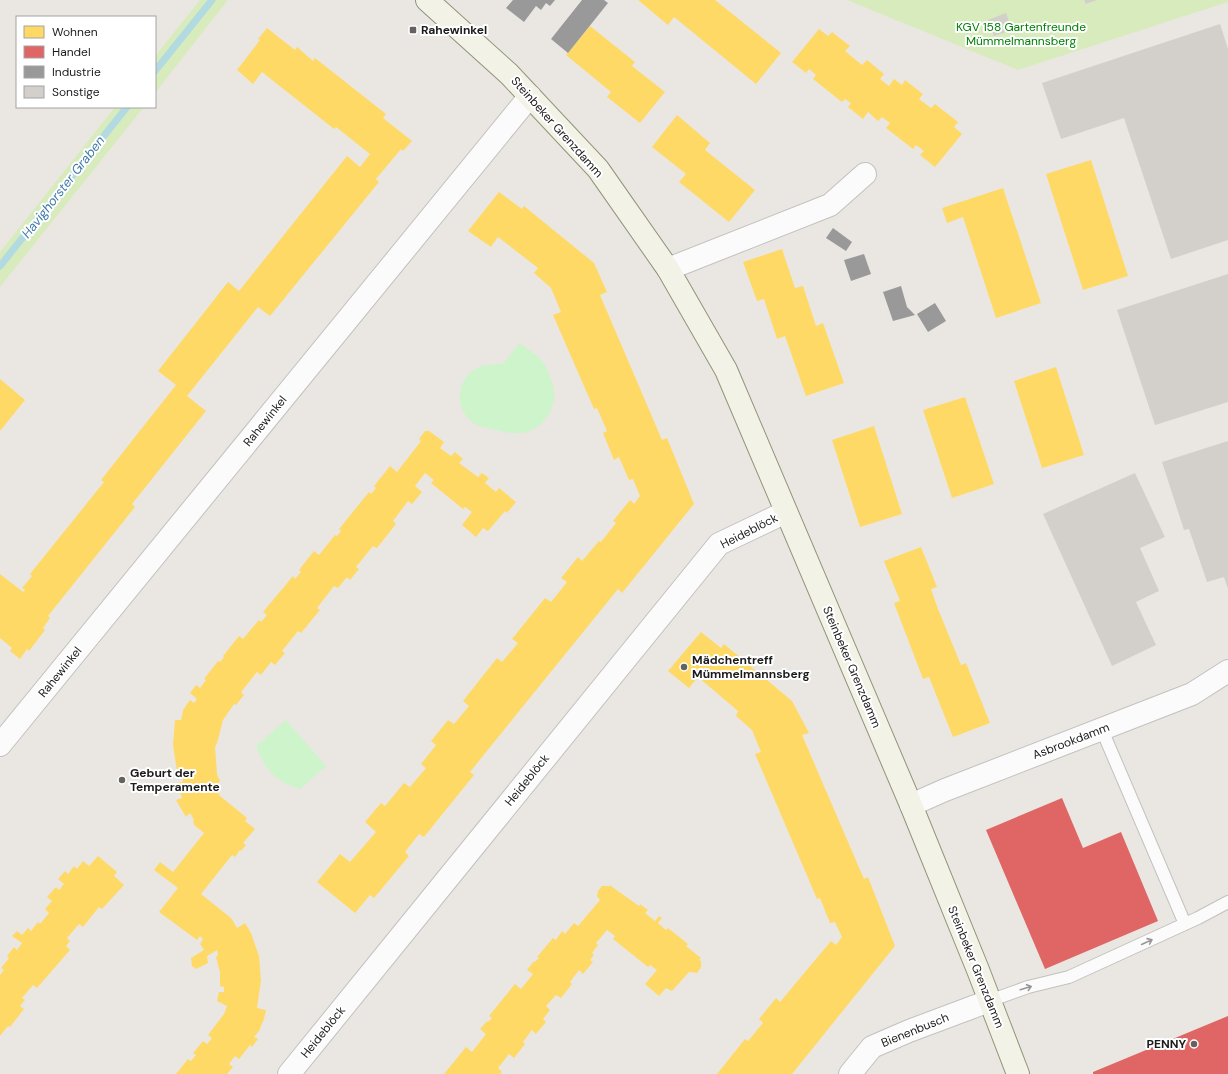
<svg xmlns="http://www.w3.org/2000/svg" width="1228" height="1074" font-family="'DM Sans',sans-serif">
  <rect width="100%" height="100%" fill="#eae7e2"/>
  <path fill="#d8ebbd" d="M200,0h28l-73,93v-37z
    M847,0h381v2l-210,68z
    M115,107h29l-144,180v-35z"/>
  <path fill="#cdf4ca" d="M519,343c7,5 16,10 22,17 7,7 15,29 13,39 -3,20 -19,36 -40,34 -6,0 -13,-2 -18,-3 -7,-2 -15,-3 -21,-6 -21,-13 -20,-45 2,-56 8,-4 18,-3 27,-5z
    M286,720l40,46 -26,23c-25,-8 -35,-19 -44,-43z"/>
  <path fill="#ffd966" d="M638,0h77l66,53 -25,31 -82,-67 -6,8z
    M590,26l45,36 -3,4 33,26 -25,31 -33,-26 4,-5 -45,-37z
    M267,28l28,22 2,-3 16,14 2,-3 71,56 -3,4 29,23 -9,10 -2,-2 -25,30 3,3 -109,134 -12,-9 -71,89 19,15 -74,93 3,3 -87,109 2,2 -7,10 2,2 -16,21 -2,-2 -7,10 -10,-8 2,-3 -12,-10v-64l23,18 2,-2 -3,-2 10,-12 -2,-2 74,-92 -3,-2 75,-95 -18,-14 70,-89 11,9 108,-135 13,11 10,-13 -34,-27 -2,2 -72,-57 -9,12 -16,-14 23,-30 -2,-1z
    M819,29l9,7 4,-4 18,14 -5,5 17,14 5,-5 17,14 -4,5 9,7 5,-7 8,6 3,-5 18,14 -4,5 12,9 4,-4 23,18 -4,5 8,7 -27,33 -15,-12 4,-4 -8,-6 -3,4 -27,-21 4,-5 -8,-6 -4,4 -10,-9 -5,7 -15,-12 3,-4 -6,-4 -3,3 -29,-23 3,-4 -7,-6 -3,4 -14,-11z
    M677,115l33,28 -5,7 50,40 -26,32 -50,-40 7,-8 -34,-27z
    M1091,160l37,116 -45,14 -37,-116z
    M1003,188l38,115 -45,15 -33,-101 -16,6 -5,-15z
    M499,192l23,17 2,-3 70,57 13,29 -7,3 62,145 5,-2 27,66 -72,89 -4,-4 -98,121 -50,62 4,3 -50,62 -5,-3 -14,18 4,4 -35,42 -4,-3 -15,18 -38,-31 23,-28 10,8 26,-30 -11,-10 16,-19 4,3 19,-23 6,4 16,-19 -5,-4 15,-19 -5,-4 17,-21 6,4 15,-18 -6,-5 34,-43 5,4 16,-19 -6,-4 33,-41 6,4 16,-20 -6,-4 17,-21 4,4 17,-20 2,1 15,-19 -3,-2 17,-21 4,4 6,-8 -7,-17 -4,1 -10,-23 -5,3 -11,-27 4,-2 -10,-23 -3,1 -41,-94 8,-3 -10,-24 -17,-15 4,-5 -40,-31 -7,10 -23,-16z
    M782,249l13,39 8,-2 13,40 7,-3 21,60 -38,13 -21,-60 -8,3 -13,-40 -7,2 -14,-39z
    M1056,367l28,88 -42,13 -28,-87z
    M0,379l25,21 -25,31z
    M965,397l29,87 -42,14 -29,-88z
    M874,426l28,88 -42,13 -28,-87z
    M425,431h4l15,11 -4,6 11,8 4,-4 8,7 -4,4 19,14 4,-4 7,5 -4,5 11,9 3,-4 17,14 -9,11 -2,-2 -17,20 -5,-3 -7,9 -14,-12 10,-13 -7,-5 -2,2 -32,-26 3,-3 -9,-7 -10,13 7,6 -10,12 -4,-3 -15,20 3,3 -19,24 -4,-2 -17,21 3,2 -9,11 -3,-3 -9,11 -4,-2 -17,22 3,2 -19,23 -3,-2 -16,20 3,2 -10,12 -4,-3 -10,13 -4,-3 -16,20 3,3 -8,10 -2,-1 -11,16 -6,23 -2,4 2,27 3,7 -5,5 1,4 4,6 27,22 -2,3 10,8 -12,14 3,2 -5,6 -1,-1 -5,7 -3,-2 -31,39 30,24 6,10 8,-5 6,10 8,23 2,24 -4,28 9,2 -2,9 -5,12 -5,6 4,2 -6,8 -2,-2 -11,14 -4,-3 -6,8 4,3 -6,7h-51l12,-15 3,2 5,-6 -3,-2 10,-12 4,3 5,-6 -4,-3 16,-21 3,-8 -10,-5 2,-9h5v-5l-4,-1v-14l-4,-15 2,-2 -1,-5 -10,6 1,7 -12,6 -4,-3 -1,-8 13,-8 -4,-6 3,-5 -3,-3 -3,4 -38,-28 19,-24 -24,-18 6,-8 13,10 31,-39 -10,-8 -1,-7 -3,-5 -4,4 -10,-17 6,-2 -5,-15 6,-1 -1,-4h-4l-5,-33 2,-25h6l2,-10 7,-10 4,3 3,-4 -7,-6 6,-8 4,3 6,-8 -2,-1 14,-18 2,1 4,-5 -1,-1 16,-20 4,3 16,-19 2,2 6,-7 -4,-3 30,-36 2,3 6,-7 -2,-2 15,-19 5,4 16,-20 2,1 4,-5 -2,-2 30,-37 2,2 5,-6 -2,-2 16,-20 7,6 24,-31 -2,-2z
    M921,547l16,40 -6,2 7,20 23,56 5,-2 24,60 -37,14 -24,-60 -6,2 -3,-8 -26,-68 6,-2 -16,-40z
    M701,632l20,16 3,-4 68,57 17,32 -7,2 62,144 4,-2 27,69 -103,128h-75l28,-35 3,2 15,-18 -4,-4 17,-21 4,4 51,-61 5,4 6,-8 -7,-15 -5,1 -10,-25 -3,1 -62,-145 6,-2 -9,-22 -16,-14 2,-5 -40,-34 -9,11 -21,-17z
    M98,856l19,16 -3,4 10,9 -22,24 -3,-2 -16,20 -4,-3 -12,14 3,3 -4,5 4,4 -33,38 -4,-3 -11,13 3,2 -5,6 4,3 -14,18 -2,-1 -8,10v-61l4,-5 -3,-2 8,-10 -2,-2 7,-9 3,3 5,-7 -10,-7 5,-5 5,4 6,-7 3,3 7,-9 2,2 9,-11 -4,-4 7,-8 -5,-4 9,-10 3,3 5,-6 -6,-5 7,-8 3,3 6,-8 3,3 6,-8 6,5z
    M602,886h9l28,20 1,-2 8,6 -3,3 10,8 4,-5 3,2 -4,5 8,7 2,-2 20,16 -2,2 15,12 -2,2 2,1v6l-4,6 -8,-1 -17,19 -6,-3 -7,8 -14,-12 12,-14 -7,-5 -2,2 -35,-28 2,-3 -8,-6 -11,13 2,2 -6,8 2,2 -4,5 3,2 -10,12 -4,-4 -9,12 2,2 -11,14 -5,-3 -10,11 4,4 -7,9 3,3 -10,12 -4,-4 -9,12 2,2 -11,14 -5,-4 -11,14 4,4 -2,2h-56l22,-27 6,5 14,-18 -6,-5 7,-8 1,1 4,-4 -3,-2 26,-32 6,5 12,-15 -6,-4 7,-9 1,1 4,-4 -2,-1 16,-19 3,2 6,-9 3,3 9,-11 4,3 22,-26 -3,-4 1,-5z"/>
  <path fill="#e06666" d="M1062,798l21,50 38,-16 37,89 -113,48 -59,-139z
    M1228,1016v58h-135v-2z"/>
  <path fill="#999" d="M513,0h42l-5,6 -4,-3 -5,7 -5,-4 -12,16 -18,-14z
    M582,0h22l4,3 -40,50 -17,-14z
    M833,228l19,14 -6,9 -20,-13z
    M864,254l7,20 -20,7 -7,-21z
    M901,286l6,21 8,8 -22,6 -10,-29z
    M935,303l11,18 -18,11 -11,-18z"/>
  <g fill="none" stroke-linecap="round" stroke-linejoin="round">
    <path stroke="#b2dae1" stroke-width="7" d="M155,71l57,-71
      M0,266l127,-159"/>
  </g>
  <path fill="#d3cfcb" d="M1084,0h13l-11,4z
    M1006,13l6,17 -18,6 -6,-16z
    M1220,24l8,25v191l-57,19 -47,-141 -63,21 -19,-56z
    M1228,274v128l-73,23 -38,-115z
    M1228,441v148l-4,-12 -17,5 -18,-53 -5,1 -22,-68z
    M1135,473l30,64 -25,11 19,43 -23,11 20,43 -44,21 -69,-152z"/>
  <g fill="none" stroke-linecap="round" stroke-linejoin="round">
    <g stroke="#c2c1bf" stroke-width="14">
      <path id="lane" d="M1102,730l83,194
        M989,1001l39,-14 41,-10 129,-59 30,-16"/>
    </g>
    <g stroke="#c2c1bf" stroke-width="24">
      <path id="street" d="M668,269l162,-64 35,-31
        M0,745l530,-649
        M911,805l34,-15 247,-96 36,-23
        M289,1074l430,-530 67,-32
        M850,1074l22,-27 37,-16 80,-30"/>
    </g>
    <g stroke="#93937a" stroke-width="24">
      <path id="secondary" d="M427,0l82,74 89,95 70,100 58,101 185,435 67,165 40,104"/>
    </g>
    <use href="#lane" stroke="#fcfbfb" stroke-width="12"/>
    <use href="#street" stroke="#fcfbfb" stroke-width="22"/>
    <use href="#secondary" stroke="#f2f2e7" stroke-width="22"/>
  </g>
  <defs><path id="oneway-shaft" d="M-6 0H5M1.5-3L5.5 0L1.5 3" fill="none" stroke-width="1.6" stroke-linecap="round" stroke-linejoin="round"/></defs>
  <g stroke="#979696">
    <use href="#oneway-shaft" transform="translate(1147 942) rotate(-25)"/>
    <use href="#oneway-shaft" transform="translate(1026 988) rotate(-17)"/>
  </g>
  <g fill="#636261" stroke="#fff" stroke-width="1.5">
    <rect x="409" y="26" width="8" height="8" rx="2"/>
    <circle cx="684" cy="667" r="4"/>
    <circle cx="122" cy="780" r="4"/>
    <circle cx="1194" cy="1044" r="4"/>
  </g>
  <g text-anchor="middle" dominant-baseline="central" stroke-width="4" stroke-linejoin="round" paint-order="stroke">
    <g font-size="12" fill="#018005" stroke="#fff">
      <text x="1021" y="27">KGV 158 Gartenfreunde<tspan x="1021" dy="14">Mümmelmannsberg</tspan></text>
    </g>
    <g font-size="12" font-weight="bold" fill="#1b1b1b" stroke="#fff" text-anchor="start">
      <text x="421" y="30">Rahewinkel</text>
      <text x="692" y="660">Mädchentreff<tspan x="692" dy="14">Mümmelmannsberg</tspan></text>
      <text x="130" y="773">Geburt der<tspan x="130" dy="14">Temperamente</tspan></text>
      <text x="1186" y="1044" text-anchor="end">PENNY</text>
    </g>
    <g font-size="12" fill="#1b1b1b" stroke="#fff">
      <text transform="translate(557 127) rotate(48)">Steinbeker Grenzdamm</text>
      <text transform="translate(265 421) rotate(-51)">Rahewinkel</text>
      <text transform="translate(749 531) rotate(-27)">Heideblöck</text>
      <text transform="translate(852 667) rotate(67)">Steinbeker Grenzdamm</text>
      <text transform="translate(60 672) rotate(-51)">Rahewinkel</text>
      <text transform="translate(1071 741) rotate(-21)">Asbrookdamm</text>
      <text transform="translate(527 780) rotate(-51)">Heideblöck</text>
      <text transform="translate(976 967) rotate(68)">Steinbeker Grenzdamm</text>
      <text transform="translate(915 1030) rotate(-22)">Bienenbusch</text>
      <text transform="translate(323 1032) rotate(-51)">Heideblöck</text>
    </g>
    <g font-size="13" font-style="italic" fill="#3e7aaa" stroke="#fff">
      <text transform="translate(63 187) rotate(-52)">Havighorster Graben</text>
    </g>
  </g>
  <rect x="16" y="16" width="140" height="92" fill="#ffffff" stroke="#a4a4a4"/>
  <rect x="24" y="26" width="20" height="12" fill="#ffd966" stroke="#a4a4a4"/>
  <text x="52" y="36" font-size="12" fill="#1b1b1b">Wohnen</text>
  <rect x="24" y="46" width="20" height="12" fill="#e06666" stroke="#a4a4a4"/>
  <text x="52" y="56" font-size="12" fill="#1b1b1b">Handel</text>
  <rect x="24" y="66" width="20" height="12" fill="#999999" stroke="#a4a4a4"/>
  <text x="52" y="76" font-size="12" fill="#1b1b1b">Industrie</text>
  <rect x="24" y="86" width="20" height="12" fill="#d3cfcb" stroke="#a4a4a4"/>
  <text x="52" y="96" font-size="12" fill="#1b1b1b">Sonstige</text>
</svg>
